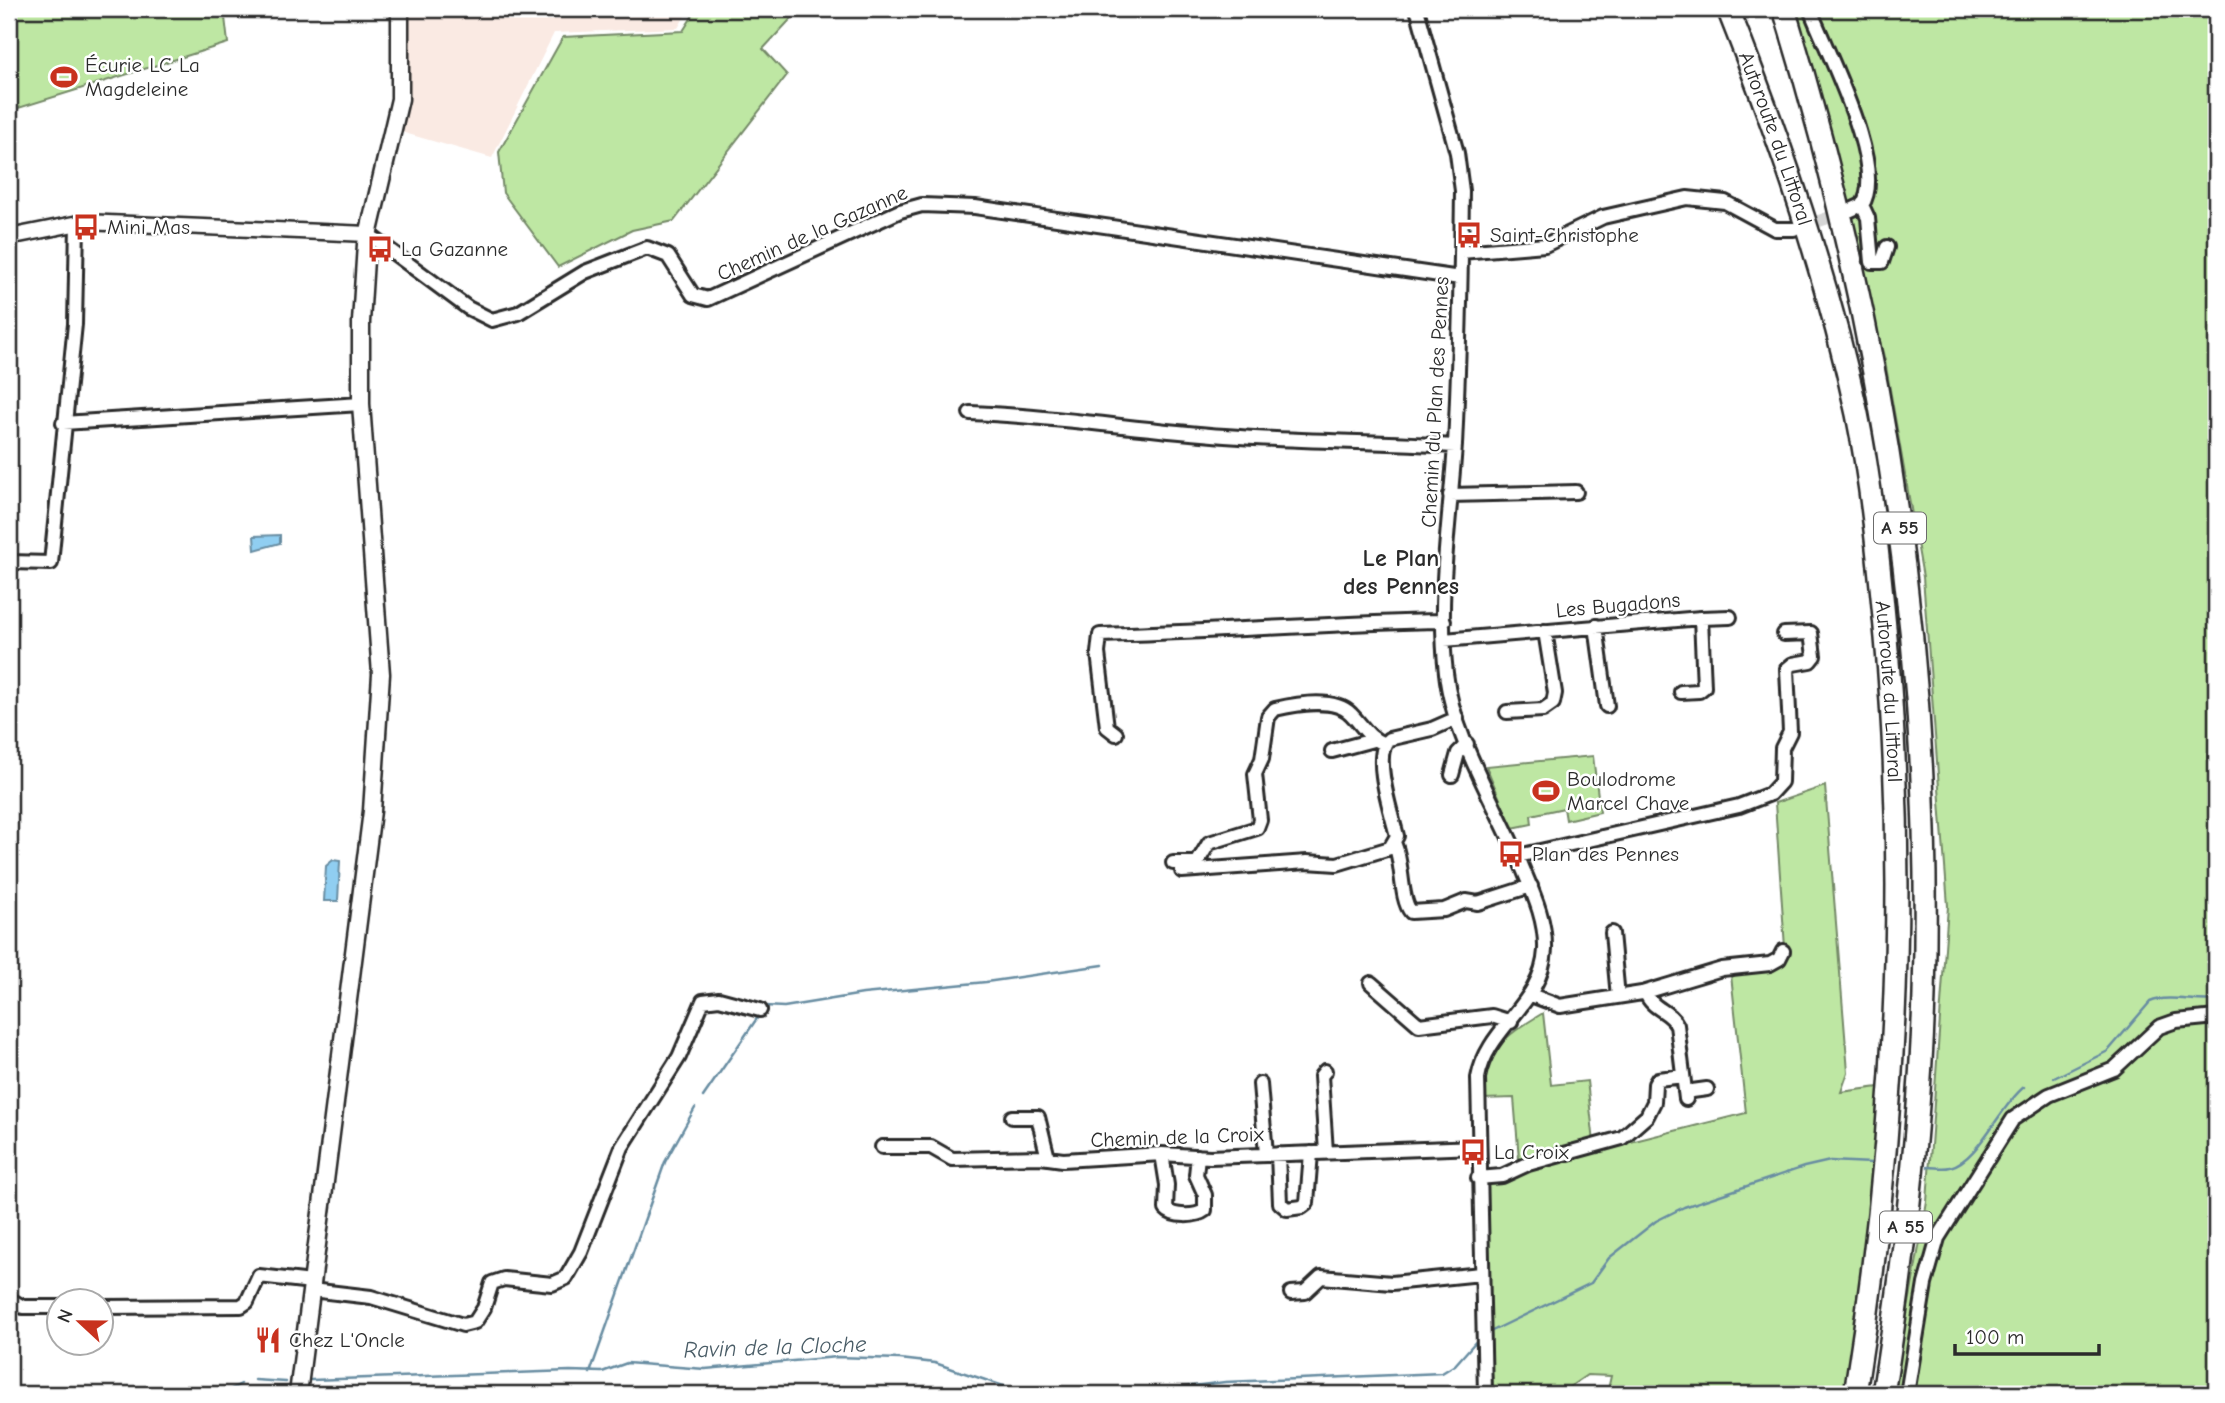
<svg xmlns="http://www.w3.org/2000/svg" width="2225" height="1403" font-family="'Comic Neue',sans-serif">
  <rect width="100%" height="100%" fill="#fff"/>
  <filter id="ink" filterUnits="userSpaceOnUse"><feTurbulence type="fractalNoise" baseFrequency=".0143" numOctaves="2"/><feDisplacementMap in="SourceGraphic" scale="14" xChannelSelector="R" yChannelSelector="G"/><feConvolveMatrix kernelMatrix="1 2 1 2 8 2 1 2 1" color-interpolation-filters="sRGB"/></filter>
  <g filter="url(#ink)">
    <path fill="#faeae3" d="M407,9h282l-11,19 -124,5 -62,125 -91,-26z"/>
    <path fill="#bee7a3" stroke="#748967" stroke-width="2" d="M9,9h215l4,34 -219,68z
      M697,9h103l-37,40 24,26 -113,146 -42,9 -74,37 -55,-74 -4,-41 64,-115 120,-6z
      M1797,9h419v1385h-323l34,-192 21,-296 -25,-329 -38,-216z
      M1593,756l7,56 -34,8 -2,-12 -33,7 1,9 -20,4 -26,-62z
      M1825,786l23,286 -7,20 38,-5 -11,154 -24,153h-237l4,-18 -24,-1 -28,19h-66l-9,-213 36,-10 -6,-73 -32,1c6,-51 18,-60 61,-86l8,72 36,-4 8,70 151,-38 -15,-138 55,-13 -11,-159z"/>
    <path fill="#90cef1" stroke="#688da2" stroke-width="2" d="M280,535v8l-25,7 -1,-14z
      M333,860l7,1 -2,40h-14l2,-35z"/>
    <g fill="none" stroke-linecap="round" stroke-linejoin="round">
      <path stroke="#688da2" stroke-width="2.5" d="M765,1006l19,1 79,-13 123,-12 117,-17
        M2054,1078l54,-27 42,-49c20,-8 45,1 66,-2
        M703,1097l57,-83
        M1928,1167c7,0 16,2 22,0 29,-7 49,-60 74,-80
        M1490,1332l101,-49 18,-25 47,-37 28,-14 120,-40 26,-6 42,2
        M590,1373l75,-211 30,-54
        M255,1380l31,2
        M311,1380l259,-9 32,1 25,-9 78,6 132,-12 63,2 35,4 92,31
        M221,1394l20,-10
        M1129,1394l96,-12 217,-9 13,-8 23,-26"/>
      <path stroke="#d5d5d5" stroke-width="12" stroke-dasharray="12 6" stroke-linecap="butt" d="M1801,227l42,-14"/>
      <g stroke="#2b2b2b" stroke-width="18">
        <path id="minor" d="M1417,9l40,144 5,38c-1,85 -3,170 -7,254 -5,75 -18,153 -9,228 7,66 52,134 77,196 11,26 23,52 22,81 -3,55 -58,77 -67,128l7,316
          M1810,9c15,40 78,159 52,196l-11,5
          M1862,205l6,13 4,44h10l5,-15
          M368,234l100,74 24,12 26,-7 67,-41 62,-24 21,8 25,39 15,4 192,-88 22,-6 53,2 485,71
          M1461,252l84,-7 58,-28 84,-19 38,4 50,27h19
          M970,413c86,3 170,17 255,23 77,6 153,5 230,10
          M63,423l298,-19
          M1450,495l126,-3
          M9,562l42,1 24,-239 2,-100
          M1701,618l29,-1
          M1596,626l11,80
          M1444,640l257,-22 3,69 -5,4 -18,1
          M1507,712l36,-2 10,-7 2,-10 -10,-62
          M1116,734l-9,-7 -9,-74 2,-18c115,-3 229,-12 344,-14
          M1332,751l41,-11
          M1452,775l6,-22 9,-9
          M1395,845c8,18 5,54 16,67l33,-2 22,-9 12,2 53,-17
          M1518,856l221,-50 31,-12 11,-12 1,-34 8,-16 -3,-63 6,-5 17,-3 4,-5 -3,-23 -27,1
          M1173,863h24l12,-20 48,-15 3,-8 -5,-46 7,-15 6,-42 7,-8c21,-5 60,-12 76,5 12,12 16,23 33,30
          M1182,871l125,-9 30,2 53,-16 7,-12c-5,-21 -26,-82 -8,-97l43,-10 25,-11
          M1612,933l6,64
          M1371,983l48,42 73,-9 19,6
          M1646,993c6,17 24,17 31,32l9,74
          M1531,995l29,11 82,-13 80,-24 48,-5 9,-5 4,-8
          M1325,1071l-4,5 5,76
          M1260,1084l6,70
          M1685,1092l22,-3
          M1012,1117h26l10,41
          M882,1147h49l21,12 89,-2 22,3 99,-6 48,3 267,-10
          M1162,1154l5,31 -1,24c7,8 30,8 39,1v-15l-9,-20 2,-19
          M1278,1154l2,49 7,6 15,-2 5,-4 4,-50
          M1478,1178l24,-2 26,-12 94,-26 25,-22 7,-14 1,-18 3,-5 25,-3
          M311,1290l60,7 92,28 12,-3 9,-14 8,-25 12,-4 48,5 14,-6 15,-26 41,-105 57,-90 24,-56 16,-2 41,11
          M1291,1293l14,-1 16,-15 71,6 89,-9
          M9,1299l14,8h37
          M102,1307l139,-1 6,-4 12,-26 53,6
          M1907,1394l18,-110 13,-46 75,-119 36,-24 65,-26 45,-42 17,-6 40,-4"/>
      </g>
      <g stroke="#2b2b2b" stroke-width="19">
        <path id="tertiary" d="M9,237l75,-15 284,12"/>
      </g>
      <g stroke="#2b2b2b" stroke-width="21">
        <path id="secondary" d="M298,1394l74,-583 9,-137 -20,-270v-82l5,-78 34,-145v-90"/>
      </g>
      <g stroke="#2b2b2b" stroke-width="26">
        <g id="motorway">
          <path id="s1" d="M1728,9c52,131 99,266 129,405 15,73 22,150 29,224 23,254 9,505 -31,756"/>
          <path d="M1784,9c98,319 150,652 140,986 -4,134 -20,267 -41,399"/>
        </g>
      </g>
      <use href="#minor" stroke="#fff" stroke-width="12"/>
      <use href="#tertiary" stroke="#fff" stroke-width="14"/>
      <use href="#secondary" stroke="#fff" stroke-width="16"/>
      <use href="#motorway" stroke="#fff" stroke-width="21"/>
    </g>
  </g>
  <defs>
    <g id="stadium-bare" transform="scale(2.1)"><path d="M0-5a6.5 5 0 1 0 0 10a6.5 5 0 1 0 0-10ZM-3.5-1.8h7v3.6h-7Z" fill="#c8321e" stroke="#fff" stroke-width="2.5" paint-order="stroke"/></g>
    <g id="bus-bare" transform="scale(2.1)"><path d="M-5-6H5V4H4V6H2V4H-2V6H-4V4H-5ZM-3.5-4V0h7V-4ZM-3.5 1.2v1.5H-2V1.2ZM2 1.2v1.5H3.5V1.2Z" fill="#c8321e" stroke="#fff" stroke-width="2.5" paint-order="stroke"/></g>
    <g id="restaurant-bare" transform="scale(2.1)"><path d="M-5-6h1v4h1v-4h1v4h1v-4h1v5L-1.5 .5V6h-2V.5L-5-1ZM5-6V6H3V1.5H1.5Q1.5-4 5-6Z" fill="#c8321e" stroke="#fff" stroke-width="2.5" paint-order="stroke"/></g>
  </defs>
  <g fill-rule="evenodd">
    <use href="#stadium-bare" x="64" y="77"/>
    <use href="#bus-bare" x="86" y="227"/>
    <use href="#bus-bare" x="1469" y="235"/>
    <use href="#bus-bare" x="380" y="249"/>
    <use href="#stadium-bare" x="1546" y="791"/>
    <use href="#bus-bare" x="1511" y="854"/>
    <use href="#bus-bare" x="1473" y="1152"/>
    <use href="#restaurant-bare" x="268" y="1340"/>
  </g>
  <g text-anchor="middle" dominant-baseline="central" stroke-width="5" stroke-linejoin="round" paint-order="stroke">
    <g fill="#fff" stroke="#6b6b6b" stroke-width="2">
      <rect x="1874" y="512.5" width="52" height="31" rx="5"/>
      <rect x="1880" y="1211.5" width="52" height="31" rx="5"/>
    </g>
    <g font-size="19" font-weight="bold" fill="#2b2b2b">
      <text x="1900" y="528">A 55</text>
      <text x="1906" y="1227">A 55</text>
    </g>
    <g font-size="21" fill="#2b2b2b" stroke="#fff" text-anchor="start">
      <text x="85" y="65">Écurie LC La<tspan x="85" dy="24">Magdeleine</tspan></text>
      <text x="107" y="227">Mini Mas</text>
      <text x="1490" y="235">Saint-Christophe</text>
      <text x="401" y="249">La Gazanne</text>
      <text x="1567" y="779">Boulodrome<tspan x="1567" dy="24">Marcel Chave</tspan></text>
      <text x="1532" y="854">Plan des Pennes</text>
      <text x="1494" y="1152">La Croix</text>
      <text x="289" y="1340">Chez L'Oncle</text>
    </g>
    <g font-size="21" fill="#2b2b2b" stroke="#fff">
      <text stroke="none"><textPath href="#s1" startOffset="138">Autoroute du Littoral</textPath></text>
      <text transform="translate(812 233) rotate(-24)">Chemin de la Gazanne</text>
      <text transform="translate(1435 402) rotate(-87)">Chemin du Plan des Pennes</text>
      <text transform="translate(1618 605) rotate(-5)">Les Bugadons</text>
      <text stroke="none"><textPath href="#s1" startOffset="705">Autoroute du Littoral</textPath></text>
      <text transform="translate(1177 1137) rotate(-2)">Chemin de la Croix</text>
    </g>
    <g font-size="23" font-style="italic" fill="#495c66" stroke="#fff">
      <text transform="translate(775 1347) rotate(-2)">Ravin de la Cloche</text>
    </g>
    <g font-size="24" font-weight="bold" fill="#2b2b2b" stroke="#fff">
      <text x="1401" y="558">Le Plan<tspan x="1401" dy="28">des Pennes</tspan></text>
    </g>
  </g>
  <rect width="2225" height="1403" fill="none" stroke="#fff" stroke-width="35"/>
  <rect x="18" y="18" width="2190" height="1368" fill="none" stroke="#2b2b2b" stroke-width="2.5" filter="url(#ink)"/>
  <g transform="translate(80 1322) rotate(292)"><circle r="33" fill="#ffffff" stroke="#aaaaaa" stroke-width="2"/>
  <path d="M0-5L12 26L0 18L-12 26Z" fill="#c8321e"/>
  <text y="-10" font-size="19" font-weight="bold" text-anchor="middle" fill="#2b2b2b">N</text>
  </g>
  <path d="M1955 1344v10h144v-10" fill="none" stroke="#2b2b2b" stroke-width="3.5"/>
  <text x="1966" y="1344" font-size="21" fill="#2b2b2b" stroke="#ffffff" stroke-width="5" paint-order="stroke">100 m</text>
</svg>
